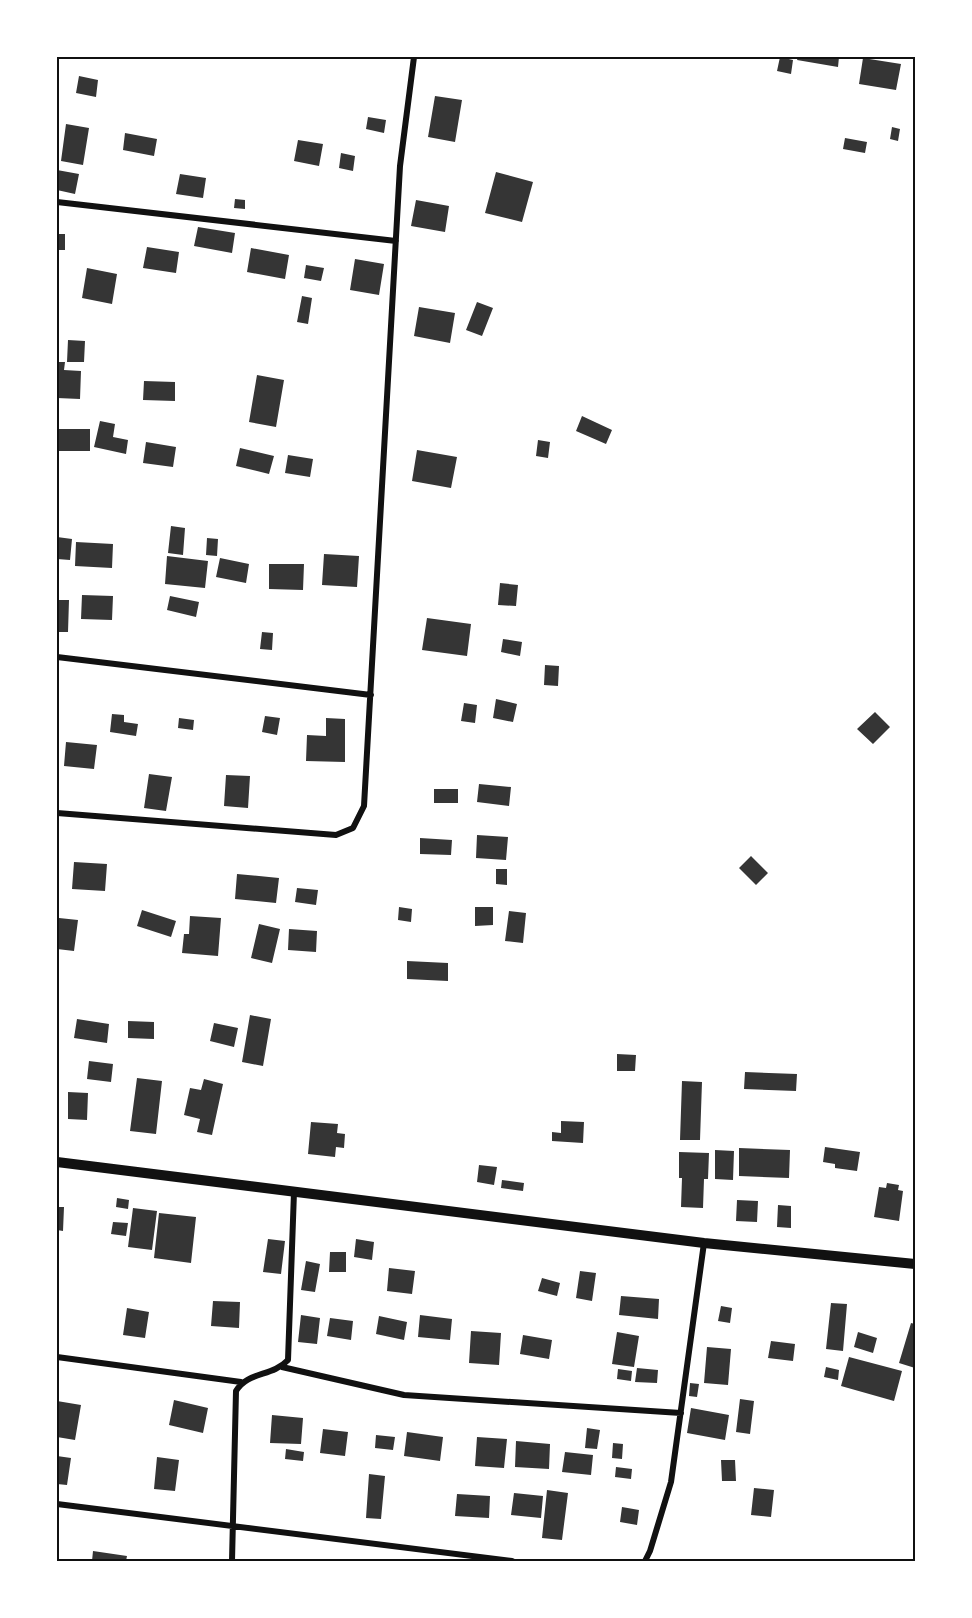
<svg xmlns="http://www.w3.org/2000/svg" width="972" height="1618" font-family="'Exo 2',sans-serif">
  <rect width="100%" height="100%" fill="#fff"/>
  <path fill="#353535" d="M780,57l13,3 -2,14 -14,-3z
    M798,57h41l-1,10 -41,-7z
    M863,58l38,6 -5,26 -37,-6z
    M79,76l19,4 -2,17 -20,-4z
    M435,96l27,4 -7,42 -27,-5z
    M368,117l18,3 -2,13 -18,-4z
    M66,124l23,4 -6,37 -22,-4z
    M892,127l8,2 -2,12 -8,-2z
    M125,133l32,6 -3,17 -31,-6z
    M845,138l22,4 -2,11 -22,-4z
    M298,140l25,4 -4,22 -25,-5z
    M341,153l14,3 -2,15 -14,-3z
    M57,170l22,4 -4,20 -18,-4z
    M496,172l37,10 -11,40 -37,-9z
    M180,174l26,4 -3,20 -27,-4z
    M235,199l10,1v9l-11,-1z
    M416,200l33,6 -4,26 -34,-6z
    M198,227l37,6 -3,20 -38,-7z
    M57,234h8v16h-8z
    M147,247l32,5 -3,21 -33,-5z
    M251,248l38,7 -4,24 -38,-7z
    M355,259l29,5 -5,31 -29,-5z
    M306,265l18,3 -3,13 -17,-3z
    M87,268l30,6 -5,30 -30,-6z
    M302,296l10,2 -4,26 -11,-2z
    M477,302l16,6 -11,28 -16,-6z
    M419,307l36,6 -5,30 -36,-7z
    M68,340l17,1 -1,21h-17z
    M57,362h8l-1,8 17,1 -1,28 -23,-1z
    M257,375l27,5 -8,47 -27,-5z
    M144,381l31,1v19l-32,-1z
    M582,416l30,14 -6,14 -30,-13z
    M100,421l15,3 -2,13 15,3 -2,14 -32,-7z
    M57,429h33v22h-33z
    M538,440l12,2 -2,16 -12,-2z
    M146,442l30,5 -3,20 -30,-4z
    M240,448l34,8 -5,18 -33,-8z
    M417,450l40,7 -6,31 -39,-7z
    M288,455l25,4 -3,18 -25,-4z
    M171,526l14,2 -2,27 -15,-2z
    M57,537l15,2 -2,21 -13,-1z
    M207,538l11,1 -1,17 -11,-1z
    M76,542l37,2 -1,24 -37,-2z
    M324,554l35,2 -2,31 -35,-2z
    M167,556l41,5 -3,27 -40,-4z
    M220,558l29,6 -3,19 -30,-6z
    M269,564h35l-1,26 -34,-1z
    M500,583l18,2 -2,21 -18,-1z
    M82,595l31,1 -1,24 -31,-1z
    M170,596l29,6 -3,15 -29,-7z
    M57,600h12l-1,32h-11z
    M427,618l44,6 -4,32 -45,-6z
    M262,632l11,1 -1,17 -12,-1z
    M503,639l19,3 -2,14 -19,-4z
    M545,665l14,1 -1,20 -14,-1z
    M496,699l21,5 -4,18 -20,-4z
    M464,703l13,2 -2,18 -14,-2z
    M875,712l15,15 -17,17 -16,-15z
    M112,714l12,1v7l14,2 -2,12 -26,-4z
    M265,716l15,2 -3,17 -15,-3z
    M179,718l15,2 -1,10 -15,-2z
    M326,718l19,1v43l-39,-1 1,-26 19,1z
    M66,742l31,3 -3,24 -30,-3z
    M149,774l23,3 -6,34 -22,-3z
    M226,775l24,1 -2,32 -24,-2z
    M479,784l32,3 -2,19 -32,-4z
    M434,789h24v14h-24z
    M477,835l31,2 -2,23 -30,-2z
    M420,838l32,2 -1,15 -31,-1z
    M751,856l17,17 -12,12 -17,-17z
    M74,862l33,2 -2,27 -33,-2z
    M496,869h11v16l-11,-1z
    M237,874l42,4 -3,25 -41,-4z
    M297,888l21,2 -2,15 -21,-3z
    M399,907l13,2 -1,13 -13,-2z
    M475,907h18v18l-18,1z
    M142,910l34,11 -5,16 -34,-11z
    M509,911l17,2 -3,30 -18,-2z
    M190,916l31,2 -3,38 -36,-3 2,-19h5z
    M59,918l19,2 -4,31 -17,-2z
    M259,924l21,5 -8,34 -21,-5z
    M289,929l28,2 -1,21 -28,-2z
    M407,961l41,2v18l-41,-2z
    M250,1015l21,4 -8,47 -21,-4z
    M77,1019l32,5 -2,19 -33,-5z
    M128,1021l26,1v17l-26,-1z
    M214,1023l24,5 -4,19 -24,-6z
    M617,1054l19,1 -1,16h-18z
    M89,1061l24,3 -2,18 -24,-3z
    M745,1072l52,2 -1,17 -52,-2z
    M137,1078l25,3 -6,53 -26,-3z
    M204,1079l19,5 -11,51 -15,-3 3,-13 -16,-4 6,-27 11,2z
    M682,1081l20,1 -2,58h-20z
    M68,1092l20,1 -1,27 -19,-1z
    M561,1121l23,1 -1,21 -31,-2v-9l9,1z
    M311,1122l27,2 -1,9 8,1 -1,14 -8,-1 -1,10 -27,-3z
    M825,1147l35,5 -3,19 -22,-3v-4l-12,-2z
    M739,1148l51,2 -1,28 -50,-2z
    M715,1150l19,1 -1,29 -18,-1z
    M679,1152l30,1 -1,26h-4l-1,29 -22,-1 1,-29h-3z
    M479,1165l18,2 -3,18 -17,-3z
    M502,1180l22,3 -1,8 -22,-3z
    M887,1183l12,2 -1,5 5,1 -4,30 -25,-4 5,-30 7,1z
    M117,1198l12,2 -1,9 -12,-2z
    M737,1200l21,1 -1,21 -21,-1z
    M778,1205l13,1v22l-14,-1z
    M57,1207h7l-1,24 -6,-1z
    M133,1208l24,3 -5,39 -24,-3z
    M159,1213l37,4 -5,46 -37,-5z
    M113,1222l15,1 -2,13 -15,-2z
    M268,1239l17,2 -4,33 -18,-2z
    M356,1239l18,3 -2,18 -18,-3z
    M330,1252h16v20h-17z
    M306,1261l14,3 -5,28 -14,-2z
    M389,1268l26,3 -3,23 -25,-3z
    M580,1271l16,2 -4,28 -16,-3z
    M542,1278l18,5 -3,13 -19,-5z
    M621,1296l38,3 -1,20 -39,-4z
    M213,1301l27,1 -1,26 -28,-2z
    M831,1303l16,1 -4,47 -17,-2z
    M721,1306l11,2 -2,15 -12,-2z
    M127,1308l22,4 -4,26 -22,-3z
    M301,1315l19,3 -3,26 -19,-2z
    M420,1315l32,4 -2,21 -32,-3z
    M379,1316l28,6 -3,18 -28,-6z
    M330,1318l23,3 -2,19 -24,-4z
    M911,1323l4,1v44l-16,-5z
    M471,1331l30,2 -2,32 -30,-2z
    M617,1332l22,4 -5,31 -22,-3z
    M858,1332l19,6 -4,15 -19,-6z
    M523,1335l29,5 -3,19 -29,-5z
    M771,1341l24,3 -2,17 -25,-3z
    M707,1347l24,2 -3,36 -24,-2z
    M849,1357l53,14 -8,30 -53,-15z
    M826,1367l13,3 -1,10 -14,-3z
    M637,1368l21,2 -1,13 -22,-1z
    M618,1369l14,2 -1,10 -14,-2z
    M690,1383l9,1 -2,13 -8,-1z
    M740,1399l14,2 -4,33 -14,-2z
    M174,1400l34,8 -5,25 -34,-8z
    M57,1401l24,4 -6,35 -18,-3z
    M691,1408l38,7 -4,25 -38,-7z
    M272,1415l31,3 -2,26 -31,-1z
    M587,1428l13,2 -3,19 -12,-1z
    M323,1429l25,3 -3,24 -25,-3z
    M407,1432l36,5 -3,24 -36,-5z
    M376,1435l19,2 -2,13 -18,-2z
    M477,1437l30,2 -3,29 -29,-2z
    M516,1441l34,3 -1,25 -34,-2z
    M613,1443l10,1 -1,15 -10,-1z
    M286,1449l18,3 -1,9 -18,-2z
    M565,1452l28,3 -2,20 -29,-3z
    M57,1456l14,2 -4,27 -10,-1z
    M157,1457l22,3 -4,31 -21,-2z
    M721,1460h14l1,21h-14z
    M616,1467l16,2 -1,10 -16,-2z
    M369,1474l16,2 -4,43 -15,-1z
    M754,1488l20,2 -3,27 -20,-2z
    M547,1490l21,3 -6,47 -20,-2z
    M514,1493l29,3 -2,22 -30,-3z
    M457,1494l33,2 -1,22 -34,-2z
    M622,1507l17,3 -2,15 -17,-3z
    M93,1551l34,5 -1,5h-34z"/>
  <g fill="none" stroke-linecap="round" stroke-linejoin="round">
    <path stroke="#111" stroke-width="6" d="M57,202l339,39
      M57,657l314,38
      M57,813l279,22 17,-7 11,-22 36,-640 14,-109
      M57,1357l184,25
      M282,1367l122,28 277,18
      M57,1504l455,57
      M232,1561l4,-170c12,-20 36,-14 52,-31l6,-168
      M645,1561l5,-10 21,-69 33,-239"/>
    <path stroke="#111" stroke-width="10" d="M57,1162l647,81 211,21"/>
  </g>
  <rect width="972" height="1618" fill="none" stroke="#ffffff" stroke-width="117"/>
  <rect x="58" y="58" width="856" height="1502" fill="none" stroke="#111" stroke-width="2"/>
</svg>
